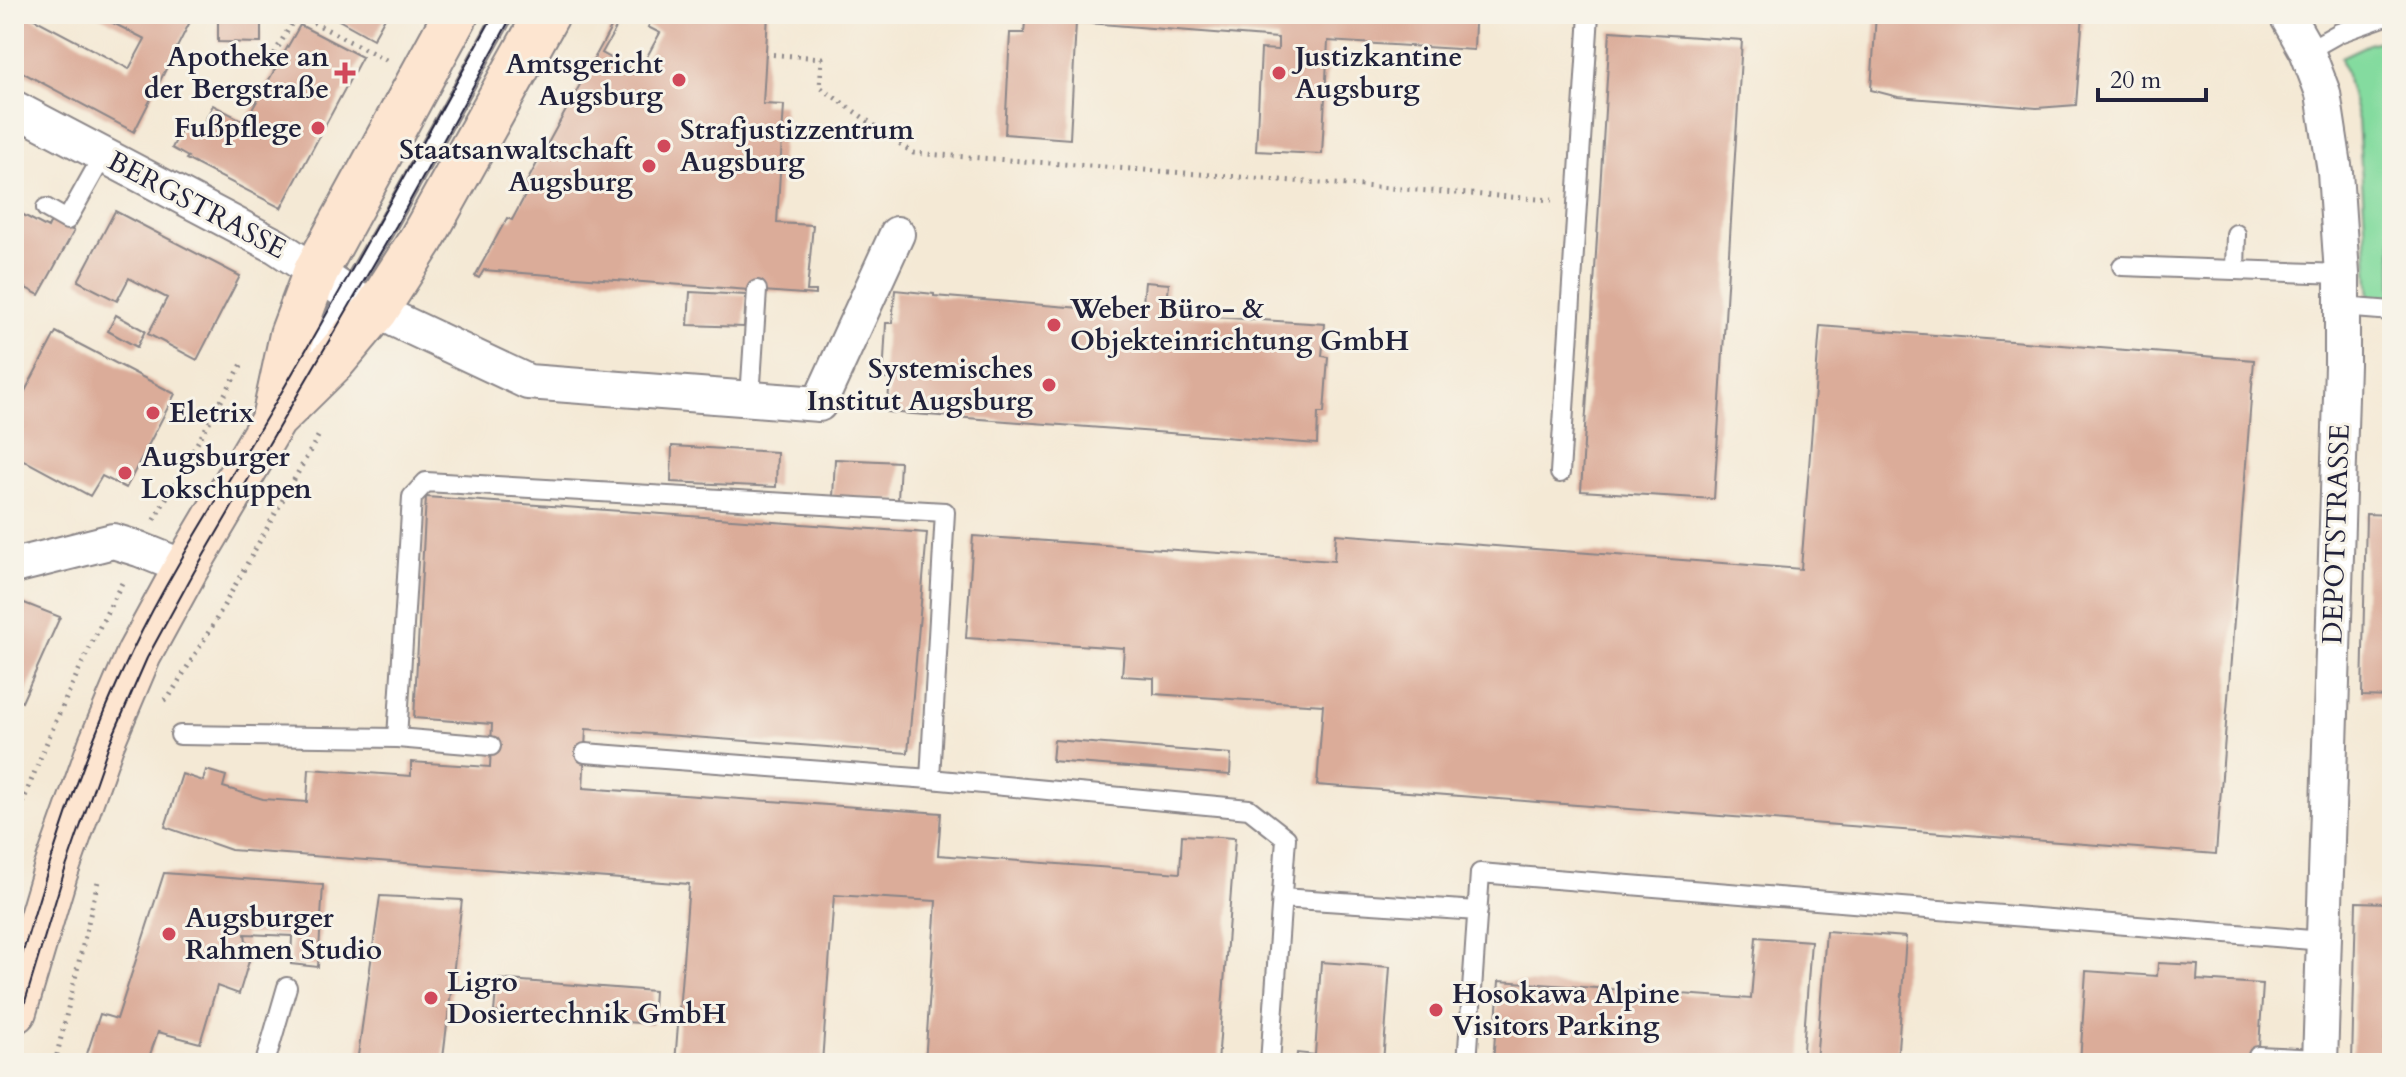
<svg xmlns="http://www.w3.org/2000/svg" width="2406" height="1077" font-family="Cardo,serif">
  <rect width="100%" height="100%" fill="#f7f3e8"/>
  <filter id="ink" filterUnits="userSpaceOnUse"><feTurbulence type="fractalNoise" baseFrequency=".0125" numOctaves="2"/><feDisplacementMap in="SourceGraphic" scale="16" xChannelSelector="R" yChannelSelector="G"/><feConvolveMatrix kernelMatrix="1 2 1 2 8 2 1 2 1" color-interpolation-filters="sRGB"/></filter>
  <filter id="wash" filterUnits="userSpaceOnUse"><feTurbulence type="fractalNoise" baseFrequency=".006" numOctaves="4" result="noise"/><feDisplacementMap in="SourceGraphic" scale="32" xChannelSelector="R" yChannelSelector="G"/><feGaussianBlur stdDeviation="1.8" result="paint"/><feColorMatrix in="noise" values="0 0 0 0 0 0 0 0 0 0 0 0 0 0 0 0 0 1.4 0 .05"/><feComposite in="paint" operator="in"/></filter>
  <g filter="url(#wash)">
    <rect width="100%" height="100%" fill="#f4e9d5"/>
    <path fill="#84db9f" stroke="#537e6d" stroke-width="2" d="M2392,39v262l-22,-2 -12,-179 -17,-63 30,-14z"/>
    <g id="blocks">
      <path fill="#dbac99" d="M14,14h11l104,55 16,-30 -50,-25h50l10,5 2,-5h37l-60,118 -120,-64z
        M218,14h43v29l-43,-1z
        M328,14h59l-14,25z
        M655,14h113l-5,90 21,1 -7,118 36,2 -6,66h9v4l-332,-25 -5,8 -4,-2 32,-58 5,2 16,-30 -4,-3 88,-161 4,2 -14,25 36,20 22,-40 -12,-6z
        M953,14h519v8h3l-1,28 -146,-9 -6,113 -66,-3 5,-102 17,1v-12l-202,-16 -6,117 -65,-5 5,-101h14l1,-11 -72,-6z
        M1876,14h207l-7,91 -39,3 -139,-11 -27,-7z
        M300,25l62,32 -81,151 -95,-49 2,-2 -16,-9 10,-20 15,8 16,-31 32,17z
        M1610,31l132,9 -28,459 -133,-8z
        M14,210l34,18 4,-9 22,12 -35,64 -25,-13z
        M115,211l125,65 -43,84 -49,-26 19,-36 -38,-20 -12,23 -39,-20z
        M1145,282l24,2 -3,30 159,10 -3,32 6,1 -4,56h-6l-1,31 -430,-32 3,-33h-7l3,-56h6l3,-33 39,4v2l208,17z
        M690,292l56,3 -2,32 -56,-2z
        M116,315l29,16 -8,16 -29,-16z
        M1820,326l434,34 -38,494 -899,-69 6,-80 -169,-11v-16l-32,-2 2,-28 -158,-10 7,-102 361,25 2,-27 465,35z
        M56,332l119,62 -49,94 -24,-12 -12,20 -76,-41v-43z
        M672,446l105,6 -1,35 -105,-5z
        M835,459l65,3 -2,38 -65,-3z
        M426,497l501,36 -19,220 -322,-24 -3,59 358,25 -3,42 242,18 2,-38 53,3 -17,225h-293l11,-162 -102,-6 -12,168h-147l14,-179 -458,-34 -66,-23 17,-53 21,7 3,-11 20,6 -3,11 40,12 44,3 2,-33 102,7v-14l79,5 2,-43 -78,-6z
        M2366,514l26,1v182l-30,-1z
        M14,599l46,18 -38,85 -8,-5z
        M1054,740l177,14 -1,21 -178,-14z
        M164,873l159,12 -5,82 -27,-3 1,-28 -47,-2 4,27 -10,33 -22,-8 -17,57 -42,-11 -11,31h-63l16,-49 17,5z
        M380,896l82,4 -19,158 7,1v4h-93z
        M2356,902l33,1 -5,160h-32z
        M1826,931l80,6 -9,126h-81z
        M1756,937l55,4 -9,122h-309l6,-82 252,18z
        M1321,962l69,5 -7,96h-87l1,-10 18,2z
        M2158,963l40,2 -1,15 66,4 -5,79h-178l6,-92 71,5z
        M497,979l157,12 -2,33 -158,-12z"/>
    </g>
  </g>
  <g filter="url(#ink)">
    <use href="#blocks" fill-opacity="0" stroke="#8b8688" stroke-width="2"/>
    <g fill="none" stroke-linecap="round" stroke-linejoin="round">
      <g stroke="#8b8688" stroke-width="22">
        <path id="lane" d="M2307,51l32,-18 53,-19
          M46,208l21,12 37,-66
          M2122,266l220,8
          M2235,270l1,-36
          M2342,307l50,4
          M305,367l84,-145 115,-208
          M750,398l7,-108
          M1560,473l29,-459
          M180,735l217,3 15,-241 14,-15 519,30 -15,267 319,30 37,29 -16,225
          M397,738l94,8
          M585,753l345,26
          M1281,898l197,13
          M2258,1056l62,3
          M265,1063l22,-76
          M1467,1063l13,-190 844,68"/>
      </g>
      <g stroke="#8b8688" stroke-width="38">
        <path id="street" d="M2286,14l21,37 16,42 12,79 7,102v91l-22,698
          M14,108l262,138 79,52 41,22 132,62 291,22 78,-170
          M14,566l99,-25 26,8 47,19"/>
      </g>
      <g stroke="#8b8688" stroke-width="48">
        <path id="secondary" d="M274,419l18,-84 24,-64 140,-257
          M14,1011l41,-138 46,-129 38,-90 47,-86 88,-149 59,-58 43,-51 45,-70 126,-226"/>
      </g>
      <path stroke="#8b8688" stroke-width="5" stroke-dasharray="2 6" stroke-linecap="butt" d="M765,54l57,4 -2,29 93,66 639,47
        M209,63l59,2 29,-51 91,47
        M154,520l89,-158
        M164,700l5,-3 44,-72 107,-192
        M14,826c31,-85 68,-166 110,-247
        M55,1063l44,-186"/>
      <use href="#lane" stroke="#fff" stroke-width="18"/>
      <use href="#street" stroke="#fff" stroke-width="34"/>
      <use href="#secondary" stroke="#fde5d0" stroke-width="44"/>
      <path stroke="#22223b" stroke-width="2" d="M14,982c33,-112 67,-226 118,-331 39,-81 90,-158 136,-236 78,-132 152,-266 226,-401
        M14,1038l49,-162 45,-129 39,-89 47,-86 202,-346 117,-212"/>
    </g>
  </g>
  <g fill="#d1495b" stroke="#f7f3e8" stroke-width="3">
    <path d="M341 61h8v8h8v8h-8v8h-8v-8h-8v-8h8z"/>
    <circle cx="1279" cy="73" r="8"/>
    <circle cx="679" cy="80" r="8"/>
    <circle cx="318" cy="128" r="8"/>
    <circle cx="664" cy="146" r="8"/>
    <circle cx="649" cy="166" r="8"/>
    <circle cx="1054" cy="325" r="8"/>
    <circle cx="1049" cy="385" r="8"/>
    <circle cx="153" cy="413" r="8"/>
    <circle cx="125" cy="473" r="8"/>
    <circle cx="169" cy="934" r="8"/>
    <circle cx="431" cy="998" r="8"/>
    <circle cx="1436" cy="1010" r="8"/>
  </g>
  <g text-anchor="middle" dominant-baseline="central" stroke-width="6" stroke-linejoin="round" paint-order="stroke">
    <g font-size="28" font-weight="bold" fill="#22223b" stroke="#f7f3e8" text-anchor="start">
      <text x="329" y="57" text-anchor="end">Apotheke an<tspan x="329" dy="32">der Bergstraße</tspan></text>
      <text x="1295" y="57">Justizkantine<tspan x="1295" dy="32">Augsburg</tspan></text>
      <text x="663" y="64" text-anchor="end">Amtsgericht<tspan x="663" dy="32">Augsburg</tspan></text>
      <text x="302" y="128" text-anchor="end">Fußpflege</text>
      <text x="680" y="130">Strafjustizzentrum<tspan x="680" dy="32">Augsburg</tspan></text>
      <text x="633" y="150" text-anchor="end">Staatsanwaltschaft<tspan x="633" dy="32">Augsburg</tspan></text>
      <text x="1070" y="309">Weber Büro- &amp;<tspan x="1070" dy="32">Objekteinrichtung GmbH</tspan></text>
      <text x="1033" y="369" text-anchor="end">Systemisches<tspan x="1033" dy="32">Institut Augsburg</tspan></text>
      <text x="169" y="413">Eletrix</text>
      <text x="141" y="457">Augsburger<tspan x="141" dy="32">Lokschuppen</tspan></text>
      <text x="185" y="918">Augsburger<tspan x="185" dy="32">Rahmen Studio</tspan></text>
      <text x="447" y="982">Ligro<tspan x="447" dy="32">Dosiertechnik GmbH</tspan></text>
      <text x="1452" y="994">Hosokawa Alpine<tspan x="1452" dy="32">Visitors Parking</tspan></text>
    </g>
    <g font-size="28" fill="#22223b" stroke="#f7f3e8">
      <text transform="translate(197 205) rotate(28)">BERGSTRASSE</text>
      <text transform="translate(2336 534) rotate(-88)">DEPOTSTRASSE</text>
    </g>
  </g>
  <rect width="2406" height="1077" fill="none" stroke="#f7f3e8" stroke-width="48"/>
  <path d="M2098 88v12h108v-12" fill="none" stroke="#22223b" stroke-width="4"/>
  <text x="2110" y="88" font-size="24" fill="#22223b" stroke="#f7f3e8" stroke-width="6" paint-order="stroke">20 m</text>
</svg>
